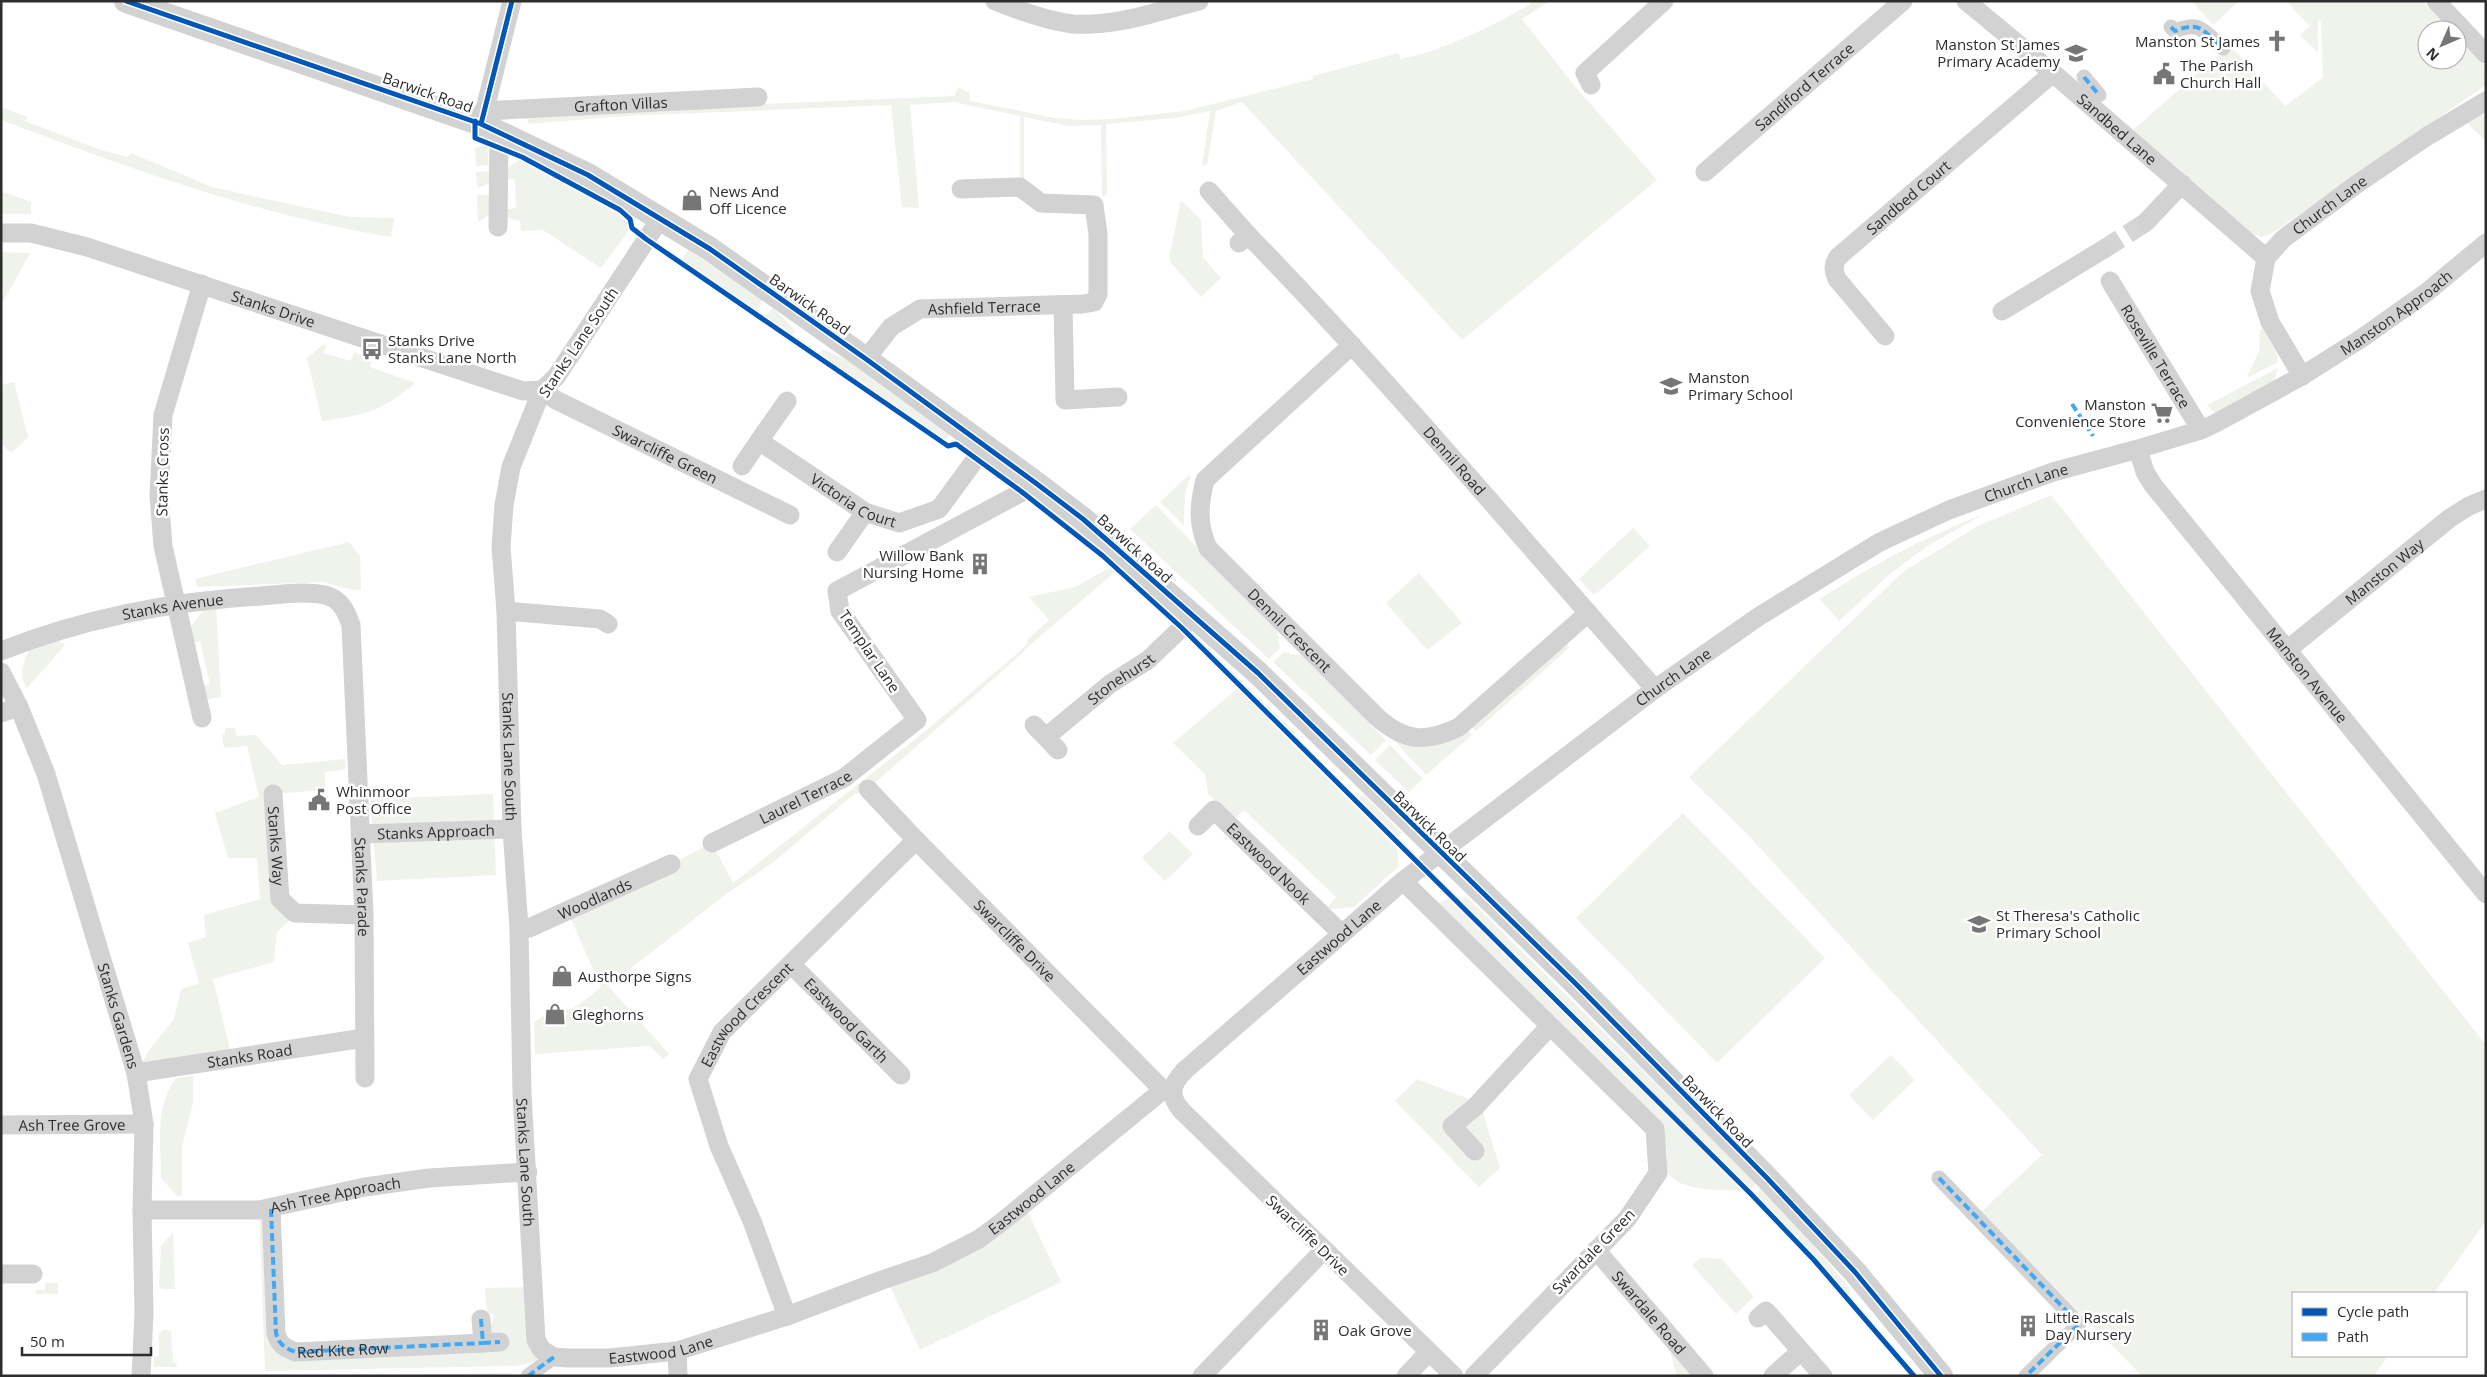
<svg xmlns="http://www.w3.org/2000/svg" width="2487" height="1377" font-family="'Open Sans',sans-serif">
  <rect width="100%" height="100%" fill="#fff"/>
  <path fill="#eff3eb" d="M1535,1h15l-28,18 51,65 84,96 -195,160 -220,-238 -26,9 -9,54 -5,1 8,-55 -35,7 -69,6 1,71 -5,1 -1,-71 -32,1 -45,-9v61h-4v-62l-66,-14 -44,3 9,103 -17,-1 -11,-102 -266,11 -97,8 -1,-7 234,-13 193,-8 4,-9 12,6v8l85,17 25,2 32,-1 73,-8 128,-32v-3l86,-23 1,6c36,-5 104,-38 135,-58z
    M2192,1h47l-26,24z
    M2286,1h137l28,29h-24v30h30v-23l29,30v18l-215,149 -10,3 -9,-4 -120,-102 93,-82h8l52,57 38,-28 -2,-56 -3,-3v34l-18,-18 10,-9z
    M1,107l26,10 -2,4 76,29 27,7 3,-4 81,34 137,30 45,1 -3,19c-135,-22 -262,-69 -390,-117z
    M2485,113l1,1v27l-20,-19z
    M482,146l5,1 2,18 -13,1 -1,-18z
    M519,160l102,55 7,7v10l-27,36 -58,-38 -22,1 -1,-11c-8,1 -13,-4 -17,-10l13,-2 -1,-29 -12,1 2,-10z
    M490,171v12l-13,5 -1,-16z
    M1,191l30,11v12h-30z
    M477,195h13l-1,20 -11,7z
    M1181,200l20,20 2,38 18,20 -20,19 -29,-33 -3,-6z
    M688,250l75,48 -6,15 -77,-51z
    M1,252l29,1 -29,53z
    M773,308l23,23 -3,5 -30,-18z
    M2260,329h3l13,23 2,10 -29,15 -2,-1 12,-24z
    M323,345h3l-2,8 27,8 3,-9 18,7 -2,8 45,16c-34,29 -50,32 -93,38l-15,-63z
    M823,349l39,18 90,65 -6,8 -127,-85z
    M2278,368l-4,14 -58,33 -9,-10z
    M14,382l14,55 -17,16 -10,-10v-58z
    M1189,475l2,1 -6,17 -1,33 -24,-24z
    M2051,495l435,550v176l-52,72h-141v63h95l-14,20h-232l-161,-164 61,-57 -294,-320 -59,-58 215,-206 74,-45z
    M1156,505l121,125 3,18 -11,11 -139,-130z
    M1984,514l-55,31 -38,28 -52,48 -19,-22c52,-34 105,-62 164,-85z
    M1633,528l17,18 -52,46 -5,2 -14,-15z
    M349,542l11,14 1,34h-9l-29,-8 -126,5 -2,-8z
    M1111,567l4,5 -85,73 -14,14 -148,130 -15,6 -81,68 -47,32 -117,91 61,68 -6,5 -13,-13 -115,8 -1,-32 19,-13h19l29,-21 -34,-78 104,-46 41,-21 21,40 195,-154 99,-84v-5l22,-20 -20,-23 46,-10z
    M1419,573l43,50 -35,27 -41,-47z
    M216,606l5,91 -13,2 -12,-12 14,-3 -10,-43 -13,3 2,-15 16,-21z
    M1194,636l101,96 -5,4 -97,-99z
    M57,640l8,5 -38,43c-9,-12 -4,-27 3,-39z
    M1567,642l2,6 -93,83 -4,-4z
    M1284,652l11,3 12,-3 63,65 -3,4 19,19 -15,15 -98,-93z
    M1238,688l159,161 2,17 -45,41 -26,3 -1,-2 9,-11 -92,-87 -9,9 -27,-25 -3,-20 -32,-31z
    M225,728h10l1,8 20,-1 26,30 63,-6 1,10 -21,3v18l-52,4 17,126 -13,12 -3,30 -61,17 19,79 -96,15 13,-23 25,-31 7,-30 18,-6 -11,-40 18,-6 -2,-22 56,-16 -3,-41h-29l-13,-45 44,-16 -12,-51 -23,2 -2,-14 3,-1z
    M1468,730l4,5 -46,40 -34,-37z
    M1390,745l33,34 -14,13 -34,-32z
    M493,794l3,81 -119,6 -7,-82z
    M1363,794l39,39 -5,6 -40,-39z
    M1683,813l142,145 -108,105 -141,-145z
    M1170,831l23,23 -28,27 -23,-23z
    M1466,896l291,287 -7,6 -290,-287z
    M1448,899l140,139 160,153c-25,-2 -69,3 -82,-21l1,-21 -5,-20 -226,-225z
    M1891,1055l24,25 -42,40 -24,-25z
    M193,1076v27l-11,44v49h-5l-16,-18c0,-31 -7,-74 16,-100z
    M1417,1079l52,20 14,14 17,55 -21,19 -84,-86z
    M1763,1187l86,100 3,14 -96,-108z
    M1024,1204l37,78 -141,68 -34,-72 46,-15z
    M271,1209l15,139 201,-5 7,-29h-7l-2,-26 48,-1 1,38 20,32 -38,9 -251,5 -6,-161z
    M173,1232l2,57h-13l-3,-4 2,-39z
    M1701,1258l21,1 32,38 -18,17 -44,-49z
    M45,1283h13v11h-22v-4h9z
    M163,1330h8l2,32 3,1 1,4h-23v-10l5,-1v-22z
    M1669,1346l26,30h-19z
    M511,1373l3,3h-158z"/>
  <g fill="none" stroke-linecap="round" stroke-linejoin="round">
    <path stroke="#d5d5d5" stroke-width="19" stroke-dasharray="19 9" stroke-linecap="butt" d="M2104,249l41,-26"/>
    <path stroke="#d2d2d2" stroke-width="15" d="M2171,27l4,4c27,-11 28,1 48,17
      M2084,77l15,18
      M1939,1178l140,146 -53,52
      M528,1376l26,-19"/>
    <g stroke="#d2d2d2" stroke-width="19">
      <path d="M995,1c25,10 52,20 78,23 43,3 85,-13 126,-23"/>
      <path id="s1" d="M1966,1l87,72 213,185"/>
      <path d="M2436,1l50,53"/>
      <path d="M1591,85l-6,-12 79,-72"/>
      <path id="s2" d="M483,111l275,-14"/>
      <path d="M482,121l30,-120"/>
      <path id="s3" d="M1705,172l198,-171"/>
      <path d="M1209,191l39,44"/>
      <path id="s4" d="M660,219l-104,158 -14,13 -31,77 -7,38 -3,42 5,64 6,218 7,99 3,166 14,246 6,10 12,7 14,1h42l67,-7 110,-35 95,-36 50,-17 47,-24 24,-18 160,-131 9,-2"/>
      <path d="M2145,223l37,-39"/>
      <path d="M498,227l1,-95"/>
      <path id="s5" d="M1,233h30l56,14 436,144 19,-1"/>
      <path id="s6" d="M1239,243l9,-8c142,146 272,302 407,454"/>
      <path id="s7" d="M2110,281l91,149"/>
      <path d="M202,284l-39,131 -4,81 4,50 39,172"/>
      <path d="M1063,305l2,95 53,-3"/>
      <path d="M2002,311l102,-62"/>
      <path id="s8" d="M1885,336l-48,-57c-4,-9 -4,-14 1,-22l215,-184"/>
      <path id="s9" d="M1352,345l-147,135c-6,24 -8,44 3,68l169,169c28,25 49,26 82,10l129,-114"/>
      <path id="s10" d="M866,359l25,-32 29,-18 163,-5 11,-2 4,-8v-60l-4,-29 -53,-2 -21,-16 -59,2"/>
      <path id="s11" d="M2302,376l-32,-54 -10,-31 6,-33 17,-19 74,-55 69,-47 60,-36"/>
      <path id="s12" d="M542,390l14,10 234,115"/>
      <path id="s13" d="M787,401l-28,40 106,71 34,11 40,-14 47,-64"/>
      <path id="s14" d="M2138,449l7,23 8,13 333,409"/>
      <path d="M742,466l17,-25"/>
      <path d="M837,552l28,-40"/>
      <path d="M506,611l94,8 8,5"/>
      <path id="s15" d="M2287,650l163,-132 19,-12 17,-7"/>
      <path id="s16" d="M1,651c84,-33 170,-50 260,-55 20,-2 44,-5 64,-1 16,4 21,16 26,30l13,290 1,163"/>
      <path id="s17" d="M1,672l18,35 27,67 90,299 8,51 -2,86 2,104 -3,62"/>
      <path d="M1,713l18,-6"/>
      <path d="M1034,725l24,25"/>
      <path id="s18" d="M1046,737l64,-53 38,-24 45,-43"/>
      <path id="s19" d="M868,789l48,51 247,250"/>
      <path id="s20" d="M273,794l7,105 15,14 69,2"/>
      <path id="s21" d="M1198,826l16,-16 127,123"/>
      <path id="s22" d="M360,834l152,-5"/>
      <path id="s23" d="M712,843l132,-65 73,-58 -77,-109 -3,-20 200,-107"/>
      <path d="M1403,881l252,248 3,44 -31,46 -153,157"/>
      <path id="s24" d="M519,928h10l142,-64"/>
      <path id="s25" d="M791,964l110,111"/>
      <path id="s26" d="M136,1073l228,-35"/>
      <path id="s27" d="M1,1125l143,-1"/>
      <path d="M1475,1151l-23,-25 23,-19 74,-80"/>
      <path d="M271,1209l5,124c3,12 9,15 20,19l187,-9"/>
      <path id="s28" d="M142,1210h117l106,-23 64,-9 99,-6"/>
      <path id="s29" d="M1596,1250l108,126"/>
      <path d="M1,1274h32"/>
      <path id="s30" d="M787,1316l-35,-95 -33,-75 -21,-67 24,-47 194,-192"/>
      <path d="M1758,1318l8,-7 57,65"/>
      <path d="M481,1319l2,24 17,-1"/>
      <path d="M677,1351l1,25"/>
      <path d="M1202,1376l121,-125"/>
      <path d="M1406,1376l23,-24"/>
      <path id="s31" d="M1454,1376l-272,-265c-13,-15 -12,-25 2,-40l219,-190 252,-192 103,-72 122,-75 69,-32 104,-38 85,-23 63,-19 15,-7 86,-47 60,-38 65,-46 59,-49"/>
      <path d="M1773,1376l28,-25"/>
    </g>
    <path stroke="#d2d2d2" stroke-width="24" d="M126,1l355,123 107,51 122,74 156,110 171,125 46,35 175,154 317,310 192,195 88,94 86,104"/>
    <g stroke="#3fa9f5" stroke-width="4" stroke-dasharray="8 4" stroke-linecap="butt">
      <path d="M2171,27l4,4c27,-11 28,1 48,17"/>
      <path d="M2084,77l15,18"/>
      <path d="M2072,404l21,32"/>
      <path d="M1939,1178l140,146 -53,52"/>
      <path id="s32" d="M271,1209l5,124c3,12 9,15 20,19l187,-9"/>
      <path d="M481,1319l2,24 17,-1"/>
      <path d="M528,1376l26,-19"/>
    </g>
    <g stroke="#fff" stroke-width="8">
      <path id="cycleway" d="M126,1l355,123 107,51 122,74 156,110 171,125 46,35 175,154 317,310 192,195 88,94 86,104
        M475,121v17l47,19 98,53 10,9 2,9 14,11 302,207 8,-2 66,48 81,64 79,72 568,565 64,67 100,116
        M481,124l31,-123"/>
    </g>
    <use href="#cycleway" stroke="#0057b8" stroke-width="5"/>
  </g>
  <defs>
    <g id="church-bare" transform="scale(1.725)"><path d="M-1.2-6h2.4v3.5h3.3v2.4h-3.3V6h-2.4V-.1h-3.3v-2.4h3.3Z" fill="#767676" stroke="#fff" stroke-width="2.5" paint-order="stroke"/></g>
    <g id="school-bare" transform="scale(1.725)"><path d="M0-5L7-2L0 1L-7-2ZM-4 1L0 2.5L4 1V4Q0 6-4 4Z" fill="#767676" stroke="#fff" stroke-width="2.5" paint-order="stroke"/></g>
    <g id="civic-bare" transform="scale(1.725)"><path d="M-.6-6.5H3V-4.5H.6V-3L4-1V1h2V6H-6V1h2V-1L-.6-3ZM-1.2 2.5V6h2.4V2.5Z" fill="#767676" stroke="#fff" stroke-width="2.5" paint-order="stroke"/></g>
    <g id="shop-bare" transform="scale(1.725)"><path d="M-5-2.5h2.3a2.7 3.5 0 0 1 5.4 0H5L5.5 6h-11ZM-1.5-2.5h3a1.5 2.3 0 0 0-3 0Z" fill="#767676" stroke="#fff" stroke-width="2.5" paint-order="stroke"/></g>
    <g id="bus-bare" transform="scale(1.725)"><path d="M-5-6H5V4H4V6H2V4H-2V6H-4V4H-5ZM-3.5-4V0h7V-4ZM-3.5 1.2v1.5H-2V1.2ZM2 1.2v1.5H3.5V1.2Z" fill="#767676" stroke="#fff" stroke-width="2.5" paint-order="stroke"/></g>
    <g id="supermarket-bare" transform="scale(1.725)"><path d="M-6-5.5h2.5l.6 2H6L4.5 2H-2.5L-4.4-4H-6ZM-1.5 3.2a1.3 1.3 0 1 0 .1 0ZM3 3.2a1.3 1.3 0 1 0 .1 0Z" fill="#767676" stroke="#fff" stroke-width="2.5" paint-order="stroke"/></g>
    <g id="building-bare" transform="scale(1.725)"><path d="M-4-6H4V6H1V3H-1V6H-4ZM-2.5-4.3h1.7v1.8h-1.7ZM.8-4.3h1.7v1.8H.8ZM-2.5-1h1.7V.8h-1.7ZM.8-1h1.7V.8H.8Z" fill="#767676" stroke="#fff" stroke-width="2.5" paint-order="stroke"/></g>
  </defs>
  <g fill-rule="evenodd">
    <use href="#church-bare" x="2277" y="41"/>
    <use href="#school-bare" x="2076" y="53"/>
    <use href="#civic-bare" x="2164" y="74"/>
    <use href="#shop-bare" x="692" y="200"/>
    <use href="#bus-bare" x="372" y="349"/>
    <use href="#school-bare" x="1671" y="386"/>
    <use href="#supermarket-bare" x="2162" y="413"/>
    <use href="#building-bare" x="980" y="564"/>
    <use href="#civic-bare" x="319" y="800"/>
    <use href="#school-bare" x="1979" y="924"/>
    <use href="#shop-bare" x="562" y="976"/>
    <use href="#shop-bare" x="555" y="1014"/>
    <use href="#building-bare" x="2028" y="1326"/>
    <use href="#building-bare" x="1321" y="1330"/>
  </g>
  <g text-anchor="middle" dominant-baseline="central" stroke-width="5" stroke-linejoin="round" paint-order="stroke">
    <g font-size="15" fill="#2d2d2d" stroke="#fff" text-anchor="start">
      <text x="2260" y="41" text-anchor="end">Manston St James</text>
      <text x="2060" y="44" text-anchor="end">Manston St James<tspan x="2060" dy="17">Primary Academy</tspan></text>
      <text x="2180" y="65">The Parish<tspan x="2180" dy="17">Church Hall</tspan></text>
      <text x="709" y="191">News And<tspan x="709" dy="17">Off Licence</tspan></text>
      <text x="388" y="340">Stanks Drive<tspan x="388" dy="17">Stanks Lane North</tspan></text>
      <text x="1688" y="377">Manston<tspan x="1688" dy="17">Primary School</tspan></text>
      <text x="2146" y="404" text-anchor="end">Manston<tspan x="2146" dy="17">Convenience Store</tspan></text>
      <text x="964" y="555" text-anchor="end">Willow Bank<tspan x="964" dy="17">Nursing Home</tspan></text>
      <text x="336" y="791">Whinmoor<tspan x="336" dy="17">Post Office</tspan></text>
      <text x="1996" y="915">St Theresa's Catholic<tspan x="1996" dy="17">Primary School</tspan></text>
      <text x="578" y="976">Austhorpe Signs</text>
      <text x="572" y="1014">Gleghorns</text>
      <text x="2045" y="1317">Little Rascals<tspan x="2045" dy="17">Day Nursery</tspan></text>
      <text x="1338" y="1330">Oak Grove</text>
    </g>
    <g font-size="15" fill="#2d2d2d" stroke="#fff">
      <text stroke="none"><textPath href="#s3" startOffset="131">Sandiford Terrace</textPath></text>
      <text transform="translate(428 92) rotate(19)">Barwick Road</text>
      <text stroke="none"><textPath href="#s2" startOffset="138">Grafton Villas</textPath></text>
      <text stroke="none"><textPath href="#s1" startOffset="198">Sandbed Lane</textPath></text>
      <text stroke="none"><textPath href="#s8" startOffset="190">Sandbed Court</textPath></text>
      <text stroke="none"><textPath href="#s11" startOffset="212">Church Lane</textPath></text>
      <text transform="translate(810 304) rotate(35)">Barwick Road</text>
      <text stroke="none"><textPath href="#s5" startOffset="284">Stanks Drive</textPath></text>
      <text stroke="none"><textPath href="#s10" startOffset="139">Ashfield Terrace</textPath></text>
      <text stroke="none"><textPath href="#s31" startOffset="1870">Manston Approach</textPath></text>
      <text transform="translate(578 342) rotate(-56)">Stanks Lane South</text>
      <text stroke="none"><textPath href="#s7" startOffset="88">Roseville Terrace</textPath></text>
      <text stroke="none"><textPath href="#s12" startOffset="139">Swarcliffe Green</textPath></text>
      <text stroke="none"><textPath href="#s6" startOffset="318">Dennil Road</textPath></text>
      <text transform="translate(162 472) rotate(-89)">Stanks Cross</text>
      <text stroke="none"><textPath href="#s31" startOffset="1459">Church Lane</textPath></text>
      <text stroke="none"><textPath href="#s13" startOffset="161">Victoria Court</textPath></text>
      <text transform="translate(1135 548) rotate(42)">Barwick Road</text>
      <text stroke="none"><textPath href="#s15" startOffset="125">Manston Way</textPath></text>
      <text stroke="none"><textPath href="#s16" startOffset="178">Stanks Avenue</textPath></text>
      <text stroke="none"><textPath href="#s9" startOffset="385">Dennil Crescent</textPath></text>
      <text transform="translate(870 651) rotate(56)">Templar Lane</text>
      <text stroke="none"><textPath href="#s14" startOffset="284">Manston Avenue</textPath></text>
      <text stroke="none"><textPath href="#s31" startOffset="1054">Church Lane</textPath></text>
      <text stroke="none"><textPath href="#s18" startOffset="95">Stonehurst</textPath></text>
      <text stroke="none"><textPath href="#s4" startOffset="582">Stanks Lane South</textPath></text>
      <text stroke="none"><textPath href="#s23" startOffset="104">Laurel Terrace</textPath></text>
      <text transform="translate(1430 826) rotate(44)">Barwick Road</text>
      <text stroke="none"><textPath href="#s22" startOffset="76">Stanks Approach</textPath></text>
      <text stroke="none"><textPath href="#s20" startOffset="52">Stanks Way</textPath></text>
      <text stroke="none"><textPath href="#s21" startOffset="99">Eastwood Nook</textPath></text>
      <text stroke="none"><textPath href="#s16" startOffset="635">Stanks Parade</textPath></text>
      <text stroke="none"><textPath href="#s24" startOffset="82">Woodlands</textPath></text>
      <text stroke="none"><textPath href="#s31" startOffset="630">Eastwood Lane</textPath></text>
      <text stroke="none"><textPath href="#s19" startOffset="211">Swarcliffe Drive</textPath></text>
      <text stroke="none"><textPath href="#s17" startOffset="364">Stanks Gardens</textPath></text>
      <text stroke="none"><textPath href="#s30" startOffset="335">Eastwood Crescent</textPath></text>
      <text stroke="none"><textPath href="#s25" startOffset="79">Eastwood Garth</textPath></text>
      <text stroke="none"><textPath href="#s26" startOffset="115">Stanks Road</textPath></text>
      <text transform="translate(1718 1111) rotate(46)">Barwick Road</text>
      <text stroke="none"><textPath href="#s27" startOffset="71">Ash Tree Grove</textPath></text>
      <text stroke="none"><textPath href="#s4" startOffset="988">Stanks Lane South</textPath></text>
      <text stroke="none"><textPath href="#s28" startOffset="195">Ash Tree Approach</textPath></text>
      <text stroke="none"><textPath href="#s4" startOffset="1704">Eastwood Lane</textPath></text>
      <text transform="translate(1308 1235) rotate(44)">Swarcliffe Drive</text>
      <text transform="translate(1593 1251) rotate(-46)">Swardale Green</text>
      <text stroke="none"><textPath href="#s29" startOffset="82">Swardale Road</textPath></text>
      <text stroke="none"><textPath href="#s4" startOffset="1299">Eastwood Lane</textPath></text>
      <text stroke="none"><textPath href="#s32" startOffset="200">Red Kite Row</textPath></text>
    </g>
  </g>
  <rect width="2487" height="1377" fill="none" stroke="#2d2d2d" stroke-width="5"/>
  <rect x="2292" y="1292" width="175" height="65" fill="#ffffff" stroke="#ababab"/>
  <rect x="2302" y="1308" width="25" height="8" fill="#0057b8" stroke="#ababab"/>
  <text x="2337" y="1317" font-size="15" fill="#2d2d2d">Cycle path</text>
  <rect x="2302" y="1333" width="25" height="8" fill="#3fa9f5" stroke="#ababab"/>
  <text x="2337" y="1342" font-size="15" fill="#2d2d2d">Path</text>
  <g transform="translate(2442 45) rotate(225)"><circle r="24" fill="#ffffff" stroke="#ababab"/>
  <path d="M0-4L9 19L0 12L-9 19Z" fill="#767676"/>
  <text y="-8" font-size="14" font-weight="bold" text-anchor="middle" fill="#2d2d2d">N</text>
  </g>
  <path d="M22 1347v8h129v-8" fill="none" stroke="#2d2d2d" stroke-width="2.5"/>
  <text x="30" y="1347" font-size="15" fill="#2d2d2d" stroke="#ffffff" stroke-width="4" paint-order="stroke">50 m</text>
</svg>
